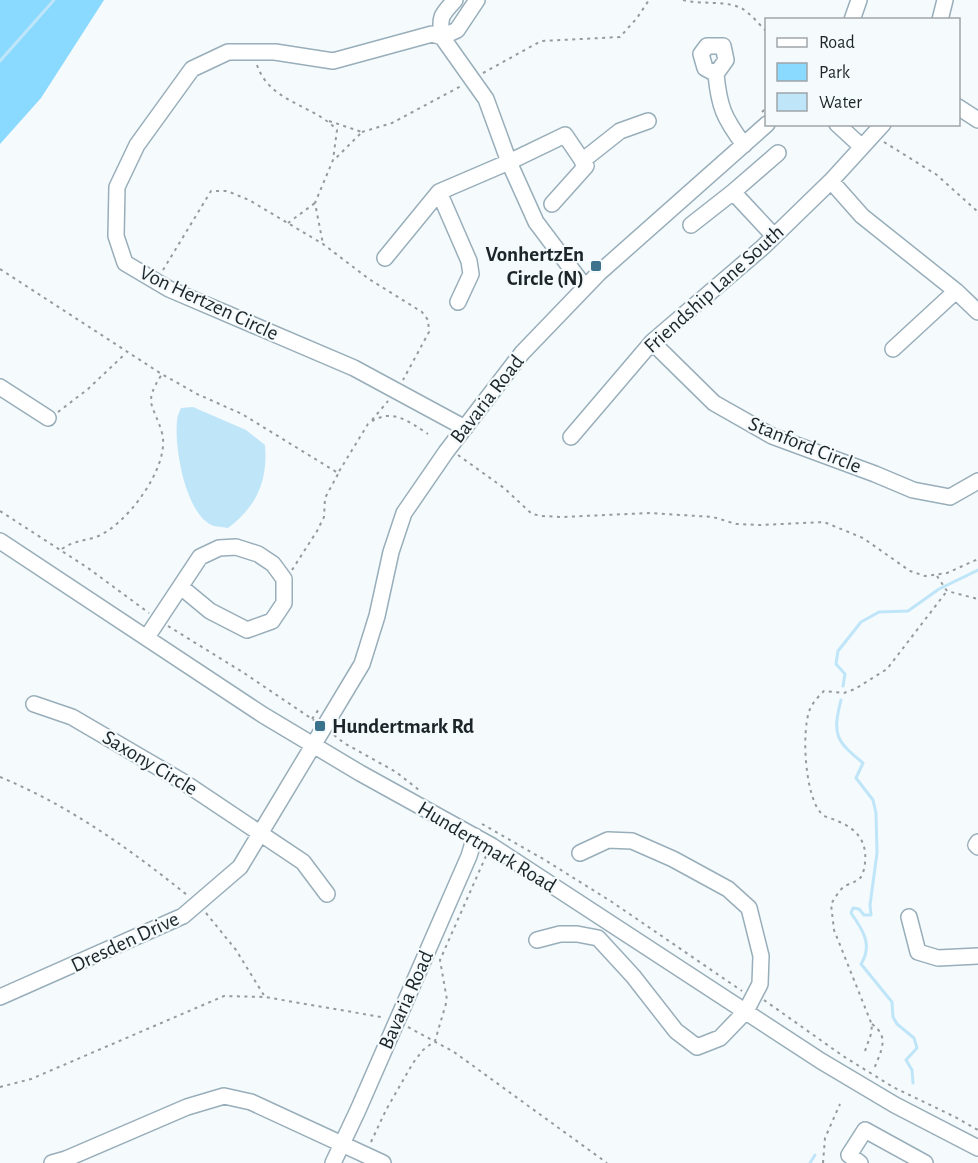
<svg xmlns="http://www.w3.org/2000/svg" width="978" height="1163" font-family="'Alegreya Sans',sans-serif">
  <rect width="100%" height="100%" fill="#f5fafc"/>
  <path fill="#8ad9ff" d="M0,0h104l-63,98 -41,46z"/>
  <path fill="#bfe5f8" d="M193,407l53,23 19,15c3,36 -8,61 -37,83 -4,-1 -10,-1 -14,-2 -28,-9 -40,-79 -37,-105 0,-4 2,-9 4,-13z"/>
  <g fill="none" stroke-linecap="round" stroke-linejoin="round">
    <path stroke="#bfe5f8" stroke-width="3" d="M0,61l54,-61
      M843,686l2,-12 -9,-10 2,-13 23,-29 18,-10 29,-1 31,-22 39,-19
      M841,700c-9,35 -5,41 22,63l-7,15 17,22 3,13 1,40 -7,52 1,10h-7l-5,-6 -6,-1 -2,5c12,17 22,32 10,51l31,38 1,15 4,7 17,14 3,10 -11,12 6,10 1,13
      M810,1163l5,-8"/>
    <g stroke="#98aeba" stroke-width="18">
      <path id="minor" d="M455,0c-14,15 -16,17 -13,37l15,-7 20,-30
        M852,20l7,-20
        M940,20l5,-20
        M707,46h16l3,14 -10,14 -11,-6 -4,-14z
        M716,74c3,33 8,44 28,71
        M958,107l20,13
        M837,124l25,23
        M582,161l38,-30 28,-10
        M831,181l31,35 94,75 22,21
        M439,192l30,69 2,13 -13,28
        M733,192l45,-39
        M691,225l42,-33 41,44
        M385,258l54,-66 70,-30 56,-27 21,31 -34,38
        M652,342l62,61 58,33 103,38 38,16 37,7 28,-16
        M893,349l63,-58
        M0,387l48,31
        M465,428l-111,-60 -185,-79 -44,-26 -9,-27 1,-49 20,-42 55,-76 36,-17h47l58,9 99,-27 10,3 44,62 23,63 27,60 49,65
        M571,437l81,-95 111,-95 68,-66 52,-57
        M0,541l263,174 97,58 132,73 329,215 74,44 83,43
        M147,637l53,-80 19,-9 17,-1 22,7 15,10 11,15v24l-12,18 -25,9 -37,-19 -29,-24
        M34,704l38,13 113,66 118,79 24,32
        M978,842l-2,3 2,2
        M909,917l9,35 20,6 40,-2
        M537,940l23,-6h17l21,4 35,38 43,55 21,16 23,-9 26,-27 14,-27 1,-28 -12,-48 -21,-19 -55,-30 -41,-18 -24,-1 -28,13
        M0,997l183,-81 57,-49 122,-203 15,-48 14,-64 13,-39 42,-61 76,-99 77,-80 168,-149
        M52,1163l14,-4 121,-52 37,-11 27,6 132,61
        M333,1163l25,-53 111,-254 6,-20
        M860,1163l-11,-8 16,-25 60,33"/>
    </g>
    <path stroke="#949b9e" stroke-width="2" stroke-dasharray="3 4.5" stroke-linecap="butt" d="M683,0c19,5 41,0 58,8 8,4 18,16 25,23
      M257,65c13,38 56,39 80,65l-4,30 -18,43 8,41
      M483,73l58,-32 79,-4 17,-19 12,-18
      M762,112l4,-4
      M329,121l33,11 -28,28
      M362,132l30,-9 71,-38
      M884,142l53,33 41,37
      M288,223l27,-20
      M0,269l160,104 37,21 45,20 96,59 30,-49c22,-17 39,-4 60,10
      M163,270l48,-79h16l22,9 74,44 46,35 53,33 6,8 1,12 -26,48
      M58,412l30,-23 38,-36
      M372,420l16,-19
      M458,455l46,33 28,26 10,2 20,1 88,-4 63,4 23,7 24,1 64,-3 39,16 47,33 15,5 22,-3 31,-14
      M0,511l88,57 61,45
      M62,549c11,-8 22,-8 34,-12 30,-11 75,-71 66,-104 -8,-29 -20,-28 0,-59
      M292,570l25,-39 7,-14 1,-19 13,-24
      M937,576l10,15 31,8
      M168,626l76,47 71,48
      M312,719l7,-10
      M334,735l10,8 52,29 23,18
      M0,777c68,28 130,72 187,118
      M482,824l63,36 67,42 130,89
      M206,913l30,37 29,47
      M764,1000l79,56 50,31 62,30 23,13
      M872,1024c18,13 9,27 2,45
      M408,1027l46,25 153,111
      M865,1051l6,-17 1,-9 -38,-95 -3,-26c4,-6 8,-14 14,-18 7,-4 15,-4 18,-13 7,-26 -2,-43 -26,-52 -5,-3 -12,-3 -16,-8 -16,-17 -20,-82 -11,-104 3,-7 9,-13 14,-18l20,2 11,-4 32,-20 60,-78
      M0,1087l31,-8 193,-83 41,1 116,20
      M371,1142l15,-32 27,-47 10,-13 12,-9 12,-41 -7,-40 46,-104
      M823,1163l2,-25 15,-34"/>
    <use href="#minor" stroke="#fff" stroke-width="15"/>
  </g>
  <g fill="#3b738d" stroke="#f5fafc" stroke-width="2">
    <rect x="590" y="260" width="12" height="12" rx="3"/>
    <rect x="314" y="720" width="12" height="12" rx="3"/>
  </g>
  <g text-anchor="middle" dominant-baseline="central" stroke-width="4.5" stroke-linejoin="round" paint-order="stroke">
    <g font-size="21" font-weight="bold" fill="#1c2529" stroke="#f5fafc" text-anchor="end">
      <text x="584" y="254">VonhertzEn<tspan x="584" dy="24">Circle (N)</tspan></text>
      <text x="332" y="726" text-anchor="start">Hundertmark Rd</text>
    </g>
    <g font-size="21" fill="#1c2529" stroke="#f5fafc">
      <text transform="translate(714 289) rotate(-42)">Friendship Lane South</text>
      <text transform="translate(209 303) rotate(25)">Von Hertzen Circle</text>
      <text transform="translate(487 399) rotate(-52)">Bavaria Road</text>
      <text transform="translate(805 445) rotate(22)">Stanford Circle</text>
      <text transform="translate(150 763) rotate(31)">Saxony Circle</text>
      <text transform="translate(487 847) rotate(31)">Hundertmark Road</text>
      <text transform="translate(125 942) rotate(-25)">Dresden Drive</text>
      <text transform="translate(406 1000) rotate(-66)">Bavaria Road</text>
    </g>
  </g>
  <rect x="765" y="18" width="195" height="108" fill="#f5fafc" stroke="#9ea5a8" stroke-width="1.5"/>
  <rect x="777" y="38" width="30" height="9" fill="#ffffff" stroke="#9ea5a8" stroke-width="1.5"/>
  <text x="819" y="48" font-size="18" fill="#1c2529">Road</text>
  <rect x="777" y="63" width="30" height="18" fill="#8ad9ff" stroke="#9ea5a8" stroke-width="1.5"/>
  <text x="819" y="78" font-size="18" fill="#1c2529">Park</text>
  <rect x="777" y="93" width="30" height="18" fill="#bfe5f8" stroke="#9ea5a8" stroke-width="1.5"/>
  <text x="819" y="108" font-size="18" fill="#1c2529">Water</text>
</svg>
